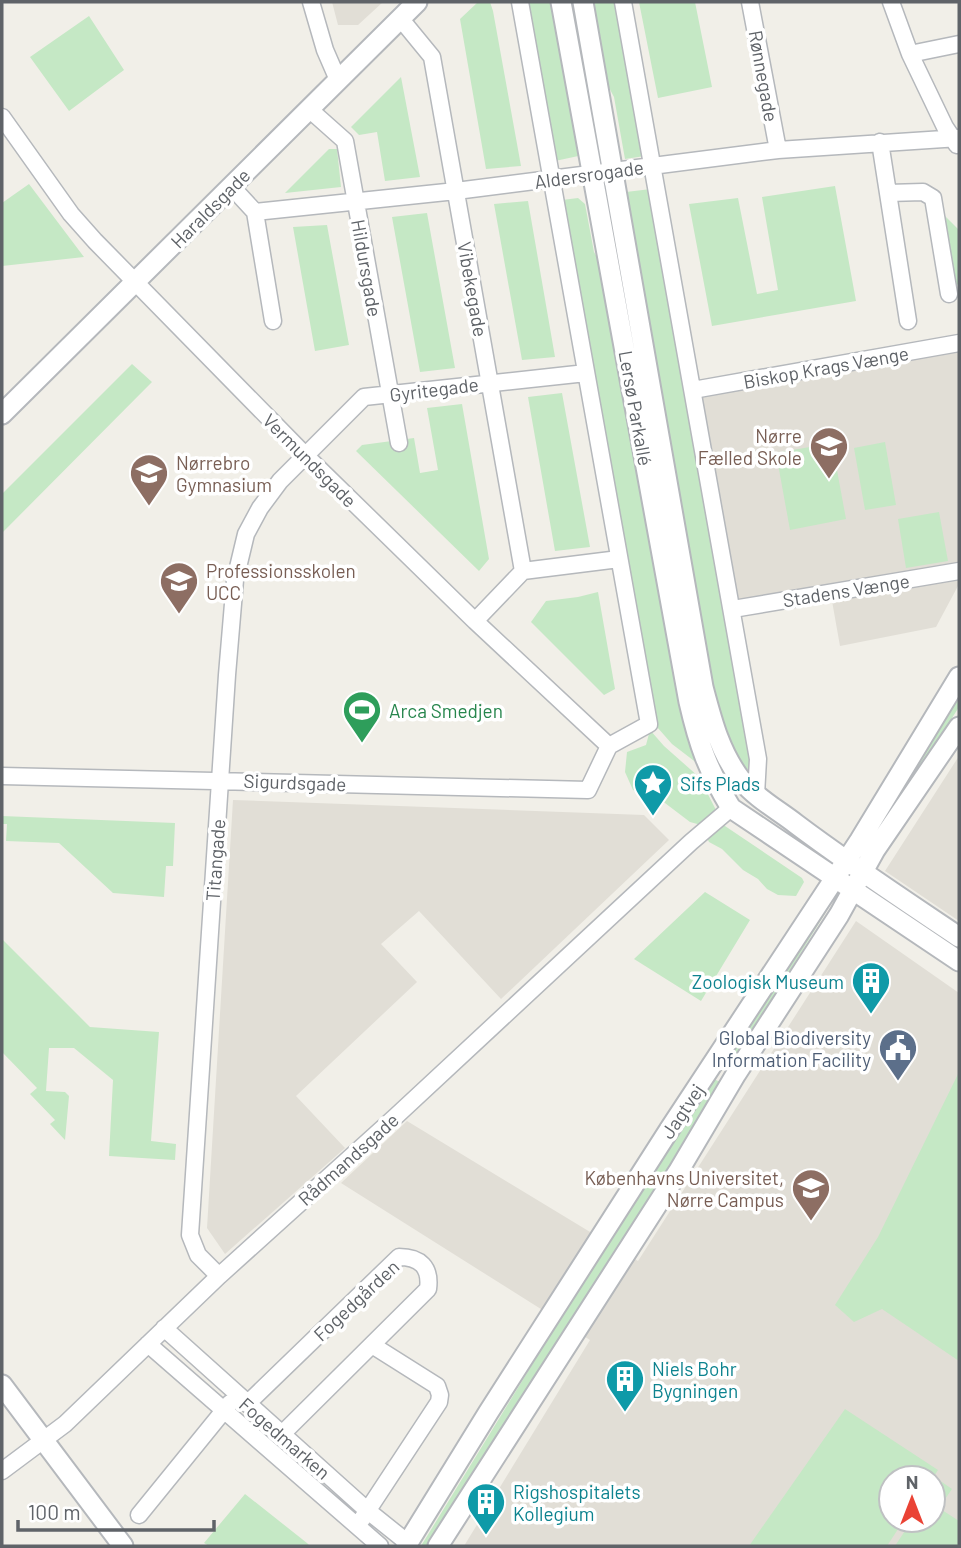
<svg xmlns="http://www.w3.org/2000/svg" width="961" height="1548" font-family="Barlow,sans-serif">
  <rect width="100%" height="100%" fill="#f1efe8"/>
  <path fill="#e1ded6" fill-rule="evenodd" d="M332,2h51l-25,23h-20z
    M959,349v215l-220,37 -37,-205z
    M959,579v5l-23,43 -96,19 -8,-45z
    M959,756v165l-74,-50z
    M233,800l411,15 25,25 -168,159 -82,-88 -38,33 36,38 -121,114 49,52 -120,106 -18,-26z
    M856,921l103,72v553h-495l126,-206 -249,-157 66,-62 231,140zM891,1478h42v42h-42z"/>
  <path fill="#c5e8c5" d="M478,2h12l3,9 28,155 -35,3 -26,-150z
    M526,2h28l29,153 -28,6z
    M590,2h27l28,154 -20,3 -11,-62 -9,-17z
    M639,2h56l17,85 -54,11z
    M89,16l35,54 -55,41 -39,-54z
    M401,77l19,100 -35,4 -8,-49 -18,3 -8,-8z
    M329,149h8l4,38 -56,6z
    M29,184l55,73 -82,9v-63z
    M835,186l21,115 -144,25 -23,-122 49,-6 19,96 21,-4 -16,-93z
    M651,189l100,554 -1,27 -7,-2 -17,-27 -12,-35 -90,-510 2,-4z
    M578,198l7,6 9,48 11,19 97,496 -30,-23 -15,-17 -95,-527z
    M528,201l27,156 -33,3 -28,-156z
    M941,212l18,18v53l-5,5z
    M427,213l28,155 -35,4 -28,-155z
    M327,225l22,120 -34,6 -22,-124z
    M132,364l20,18 -150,151v-39z
    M562,393l28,154 -35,4 -27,-154z
    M462,404l27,155 -10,12 -123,-120 6,-6 52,-7 6,35 18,-3 -11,-62z
    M885,442l11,63 -31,5 -11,-62z
    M832,443l14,76 -56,11 -14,-77z
    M939,512l9,49 -42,7 -8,-49z
    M598,592l17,97 -11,6 -73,-73 15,-21 32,-4z
    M959,687v20l-84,132 -4,-2z
    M650,730l14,16 35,31 17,33 -15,15 -11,-3 -29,-22 -28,-10 -8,-18 2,-20 19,-7z
    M2,816l173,7 -2,43h-7l-2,31 -51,-4 -54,-50 -53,-2 1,-17h-5z
    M722,824l80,54 2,4 -8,14 -18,-1 -11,-6 -9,-10 -15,-9 -21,-21 -13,-7 -2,-4z
    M705,892l45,28 -49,81 -67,-42z
    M823,910l3,2 -65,105 -22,43 -11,-6z
    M2,939l88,88 69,5 -8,109 25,3 -1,16 -66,-4 4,-76 -39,-32h-25l-3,43 19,1 4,4 -4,44 -15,-16 5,-4 -25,-26 7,-6 -35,-36z
    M959,1072v289l-77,-52 -28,13 -19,-17 43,-68z
    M712,1078l10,5 -292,463h-9l136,-222z
    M845,1409l93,61 -5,8h-42v42h13l-17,26h-138z
    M939,1480l13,9 -13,19 20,13v25h-64l17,-26h21v-31z
    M245,1494l62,49 3,3h-101l-5,-3z"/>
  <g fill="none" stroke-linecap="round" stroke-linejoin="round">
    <g stroke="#b5b8bc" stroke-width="19">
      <path id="minor" d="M311,2l14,48 13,30
        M520,2l129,722 -40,22
        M623,2l135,757 -2,36
        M750,2l28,148
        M891,2l19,52 35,73 12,18
        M400,18l32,39 91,514
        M910,54l49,-10
        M309,109l36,32 54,302
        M2,117l69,97 24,27 210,214 170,166 134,125
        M880,142l28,179
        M231,186l24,26 201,-21 322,-41 181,-12
        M888,193l35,-1 10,6 16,96
        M255,212l18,109
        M693,390l266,-47
        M733,609l226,-38
        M475,621l48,-50 96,-12
        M2,776l586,14 21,-44
        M219,1276l-21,-21 -8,-20 37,-560 8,-95 11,-46 14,-26 20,-27 84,-84 222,-24
        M164,1328l204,183 40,32
        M148,1344l232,202
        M247,1404l152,-147c21,0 32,10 29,32l-146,145
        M2,1471l63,-47 154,-148 175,-158 297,-276 40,-34
        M139,1515l91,-112
        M362,1519l77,-117 1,-7 -3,-9 -65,-41"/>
    </g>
    <g stroke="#b5b8bc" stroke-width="23">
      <path id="tertiary" d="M561,2l128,700c10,44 19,68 42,106l228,153
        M583,2l120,685c9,34 17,66 39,94 14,17 36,29 54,43 53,40 108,76 163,113
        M2,414l415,-412
        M2,1385l121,161
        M406,1546l82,-133 183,-286 189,-287 99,-163
        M438,1546l240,-374 58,-98 103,-159 36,-65 84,-123"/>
    </g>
    <use href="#minor" stroke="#fff" stroke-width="16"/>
    <use href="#tertiary" stroke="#fff" stroke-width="19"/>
  </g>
  <defs>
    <g id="school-pin" transform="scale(2.0125)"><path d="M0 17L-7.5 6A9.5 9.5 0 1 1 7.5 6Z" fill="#8d6e63" stroke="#fff"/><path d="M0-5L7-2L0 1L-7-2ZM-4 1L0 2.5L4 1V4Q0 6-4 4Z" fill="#fff"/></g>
    <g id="university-pin" transform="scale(2.0125)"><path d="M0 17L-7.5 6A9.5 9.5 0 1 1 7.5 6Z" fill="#8d6e63" stroke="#fff"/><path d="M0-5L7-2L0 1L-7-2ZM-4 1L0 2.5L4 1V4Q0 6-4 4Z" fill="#fff"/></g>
    <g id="stadium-pin" transform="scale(2.0125)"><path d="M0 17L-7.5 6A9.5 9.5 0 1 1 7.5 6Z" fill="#2e9e5b" stroke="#fff"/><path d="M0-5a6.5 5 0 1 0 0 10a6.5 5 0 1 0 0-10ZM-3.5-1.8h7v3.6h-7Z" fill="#fff"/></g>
    <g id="sight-pin" transform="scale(2.0125)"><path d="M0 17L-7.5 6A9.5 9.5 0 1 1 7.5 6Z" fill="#0f9aa8" stroke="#fff"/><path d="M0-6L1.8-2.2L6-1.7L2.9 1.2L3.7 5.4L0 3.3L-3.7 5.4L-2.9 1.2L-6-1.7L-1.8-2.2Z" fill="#fff"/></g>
    <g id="building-pin" transform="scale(2.0125)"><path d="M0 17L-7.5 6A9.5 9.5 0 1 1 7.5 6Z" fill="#0f9aa8" stroke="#fff"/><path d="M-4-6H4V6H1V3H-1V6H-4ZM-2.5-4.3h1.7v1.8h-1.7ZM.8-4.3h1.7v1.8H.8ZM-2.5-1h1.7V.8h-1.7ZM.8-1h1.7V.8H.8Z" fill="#fff"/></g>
    <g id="civic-pin" transform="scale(2.0125)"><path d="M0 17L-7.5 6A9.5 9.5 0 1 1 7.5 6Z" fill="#5c6f8a" stroke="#fff"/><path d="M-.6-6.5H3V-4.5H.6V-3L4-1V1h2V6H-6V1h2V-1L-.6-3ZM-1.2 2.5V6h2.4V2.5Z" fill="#fff"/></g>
  </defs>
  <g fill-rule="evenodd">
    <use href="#school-pin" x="829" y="446"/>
    <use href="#university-pin" x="149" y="473"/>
    <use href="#school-pin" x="179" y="581"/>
    <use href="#stadium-pin" x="362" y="710"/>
    <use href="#sight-pin" x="653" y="783"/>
    <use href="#building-pin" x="871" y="981"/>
    <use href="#civic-pin" x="898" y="1048"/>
    <use href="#university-pin" x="811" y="1188"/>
    <use href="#building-pin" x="625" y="1379"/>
    <use href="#building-pin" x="486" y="1502"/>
  </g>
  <g text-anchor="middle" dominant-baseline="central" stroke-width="7" stroke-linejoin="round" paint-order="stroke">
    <g font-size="19" fill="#5f6368" stroke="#fff">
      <text transform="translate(764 76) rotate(80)">Rønnegade</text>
      <text transform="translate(589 174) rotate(-8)">Aldersrogade</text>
      <text transform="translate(210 208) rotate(-45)">Haraldsgade</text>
      <text transform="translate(367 268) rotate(80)">Hildursgade</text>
      <text transform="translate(473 289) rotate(80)">Vibekegade</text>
      <text transform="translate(826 367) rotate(-10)">Biskop Krags Vænge</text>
      <text transform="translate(434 389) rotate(-7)">Gyritegade</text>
      <text transform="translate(636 408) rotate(80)">Lersø Parkallé</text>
      <text transform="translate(310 460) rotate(45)">Vermundsgade</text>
      <text transform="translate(846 590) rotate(-9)">Stadens Vænge</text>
      <text transform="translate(295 782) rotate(2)">Sigurdsgade</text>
      <text transform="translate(215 860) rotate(-86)">Titangade</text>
      <text transform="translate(682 1111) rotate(-56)">Jagtvej</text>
      <text transform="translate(348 1159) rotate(-42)">Rådmandsgade</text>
      <text transform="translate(356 1300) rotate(-43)">Fogedgården</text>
      <text transform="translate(285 1438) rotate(41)">Fogedmarken</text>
    </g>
    <g font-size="19" fill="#785e54" stroke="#fff" text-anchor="end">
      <text x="802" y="435">Nørre<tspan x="802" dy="22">Fælled Skole</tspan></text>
      <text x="176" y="462" text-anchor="start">Nørrebro<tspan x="176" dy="22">Gymnasium</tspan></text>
      <text x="206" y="570" text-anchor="start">Professionsskolen<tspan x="206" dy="22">UCC</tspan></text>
      <text x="784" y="1177">Københavns Universitet,<tspan x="784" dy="22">Nørre Campus</tspan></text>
    </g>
    <g font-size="19" fill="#27864d" stroke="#fff" text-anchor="start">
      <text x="389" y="710">Arca Smedjen</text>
    </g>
    <g font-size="19" fill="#0d838f" stroke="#fff" text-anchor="start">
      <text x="680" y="783">Sifs Plads</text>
      <text x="844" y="981" text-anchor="end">Zoologisk Museum</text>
      <text x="652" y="1368">Niels Bohr<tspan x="652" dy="22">Bygningen</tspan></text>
      <text x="513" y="1491">Rigshospitalets<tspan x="513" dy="22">Kollegium</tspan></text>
    </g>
    <g font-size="19" fill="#4e5e75" stroke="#fff" text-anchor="end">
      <text x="871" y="1037">Global Biodiversity<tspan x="871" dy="22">Information Facility</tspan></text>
    </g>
  </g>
  <rect width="961" height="1548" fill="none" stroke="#5f6368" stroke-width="7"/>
  <g transform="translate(912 1499)"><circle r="33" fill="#ffffff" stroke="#bfc1c3" stroke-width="2"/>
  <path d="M0-5L12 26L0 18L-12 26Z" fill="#ea4335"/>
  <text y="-10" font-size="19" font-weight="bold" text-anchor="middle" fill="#5f6368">N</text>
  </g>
  <path d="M18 1520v10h196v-10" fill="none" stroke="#5f6368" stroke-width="3.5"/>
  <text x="28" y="1520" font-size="21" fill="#5f6368" stroke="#ffffff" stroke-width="5" paint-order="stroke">100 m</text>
</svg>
